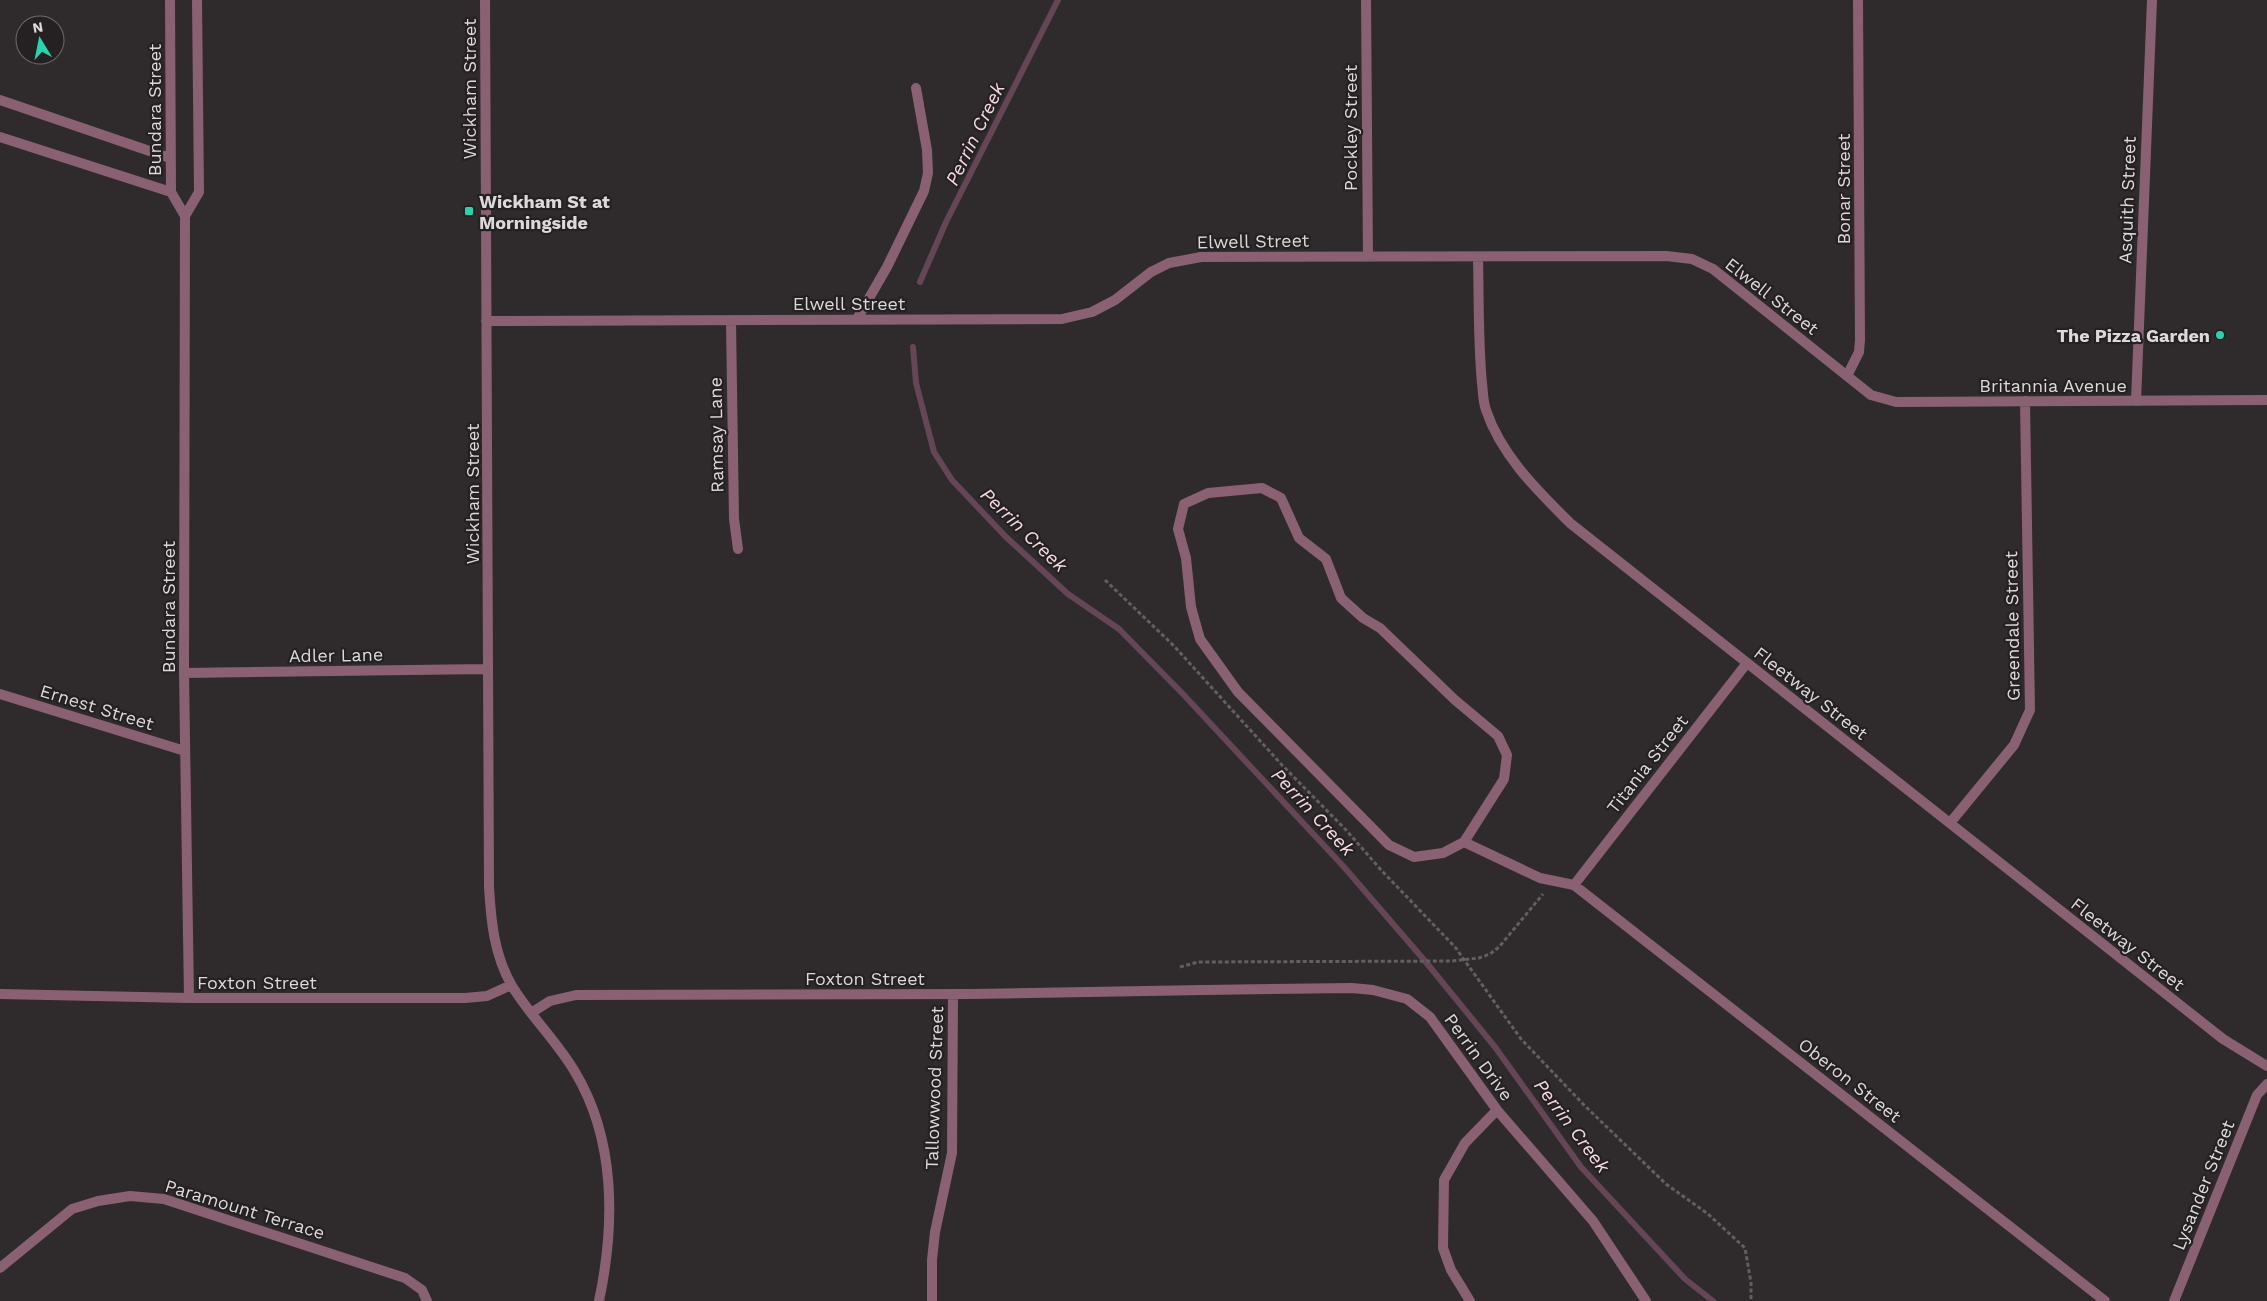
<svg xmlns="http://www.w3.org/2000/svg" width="2267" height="1301" font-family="'Work Sans',sans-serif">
  <rect width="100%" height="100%" fill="#2f2b2c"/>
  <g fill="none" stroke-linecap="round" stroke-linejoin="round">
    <path stroke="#664557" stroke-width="6" d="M920,282l26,-60 112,-222
      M913,347l3,36 18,69 18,28 54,57 62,57 51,35 63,64 162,174 81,94 70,86 86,120 104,112 28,22"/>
    <path stroke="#635f60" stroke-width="3" stroke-dasharray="4 2.5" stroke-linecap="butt" d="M1105,580l69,66 108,119 64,65 36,41 73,76 66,92 63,66 82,79 42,30 37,34 6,35v18
      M1180,967l18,-5 254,-1 27,-3 11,-4 9,-7 44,-53"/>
    <path stroke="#8a6172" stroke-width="10" d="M1262,488l19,10 18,40 27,21 15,39 22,20 17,10 75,72 43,36 9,19 -3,24 -40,63 -21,11 -29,4 -25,-12 -151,-153 -38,-53 -9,-32 -5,-49 -8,-29 6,-25 24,-11z
      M1464,842l76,36 34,7
      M1203,990l149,-2 21,2 34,9 23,18 67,93 96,111 53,80
      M1470,1301l-19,-31 -8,-22 1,-68 21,-37 32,-33"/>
    <path stroke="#8a6172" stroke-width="10" d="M170,0l1,192 14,24
      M485,0l4,887c2,34 5,68 23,99 18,30 45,55 63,86 41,68 40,153 24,229
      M1366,0l2,256
      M0,100l170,58
      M0,137l171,55
      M1478,257c1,42 0,85 4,126 1,9 1,19 4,27 15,45 51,80 84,113l653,516 44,27
      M857,319l30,-52 37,-76 4,-18 -1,-23 -11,-62
      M486,321l576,-2 30,-7 23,-12 36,-28 18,-9 32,-6 465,-1 26,3 21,10 158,126 25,7 371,-2
      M731,321l3,198 4,30
      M1847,376l12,-24 1,-12 -2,-340
      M2136,401l16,-401
      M1747,663l-173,222 531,416
      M184,673l304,-4
      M0,694l185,57
      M1950,823l64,-78 16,-35 -5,-309
      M0,994l189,4h276l22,-2 24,-11
      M189,998l-5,-325 1,-457 14,-24 -2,-192
      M531,1013l19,-12 26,-6 395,-1 232,-4
      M0,1268l72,-59 26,-8 32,-5 34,3 241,79 17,12 5,11
      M932,1301v-41l3,-28 17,-79 1,-159
      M2174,1301l83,-206 10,-11"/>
  </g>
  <g fill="#24d5ae" stroke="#252122" stroke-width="2">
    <rect x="464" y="206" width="10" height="10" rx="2.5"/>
    <circle cx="2220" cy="335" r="5"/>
  </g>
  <g text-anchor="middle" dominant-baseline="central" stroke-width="4.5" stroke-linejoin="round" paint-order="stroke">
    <g font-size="18" fill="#dbd9da" stroke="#252122">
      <text transform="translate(469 89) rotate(-90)">Wickham Street</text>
      <text transform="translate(154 110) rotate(-90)">Bundara Street</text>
      <text transform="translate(1350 128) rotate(-90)">Pockley Street</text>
      <text transform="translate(1843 189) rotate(-90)">Bonar Street</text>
      <text transform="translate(2127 200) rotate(-88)">Asquith Street</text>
      <text transform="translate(1253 241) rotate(-1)">Elwell Street</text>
      <text transform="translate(1772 296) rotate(38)">Elwell Street</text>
      <text x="849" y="303">Elwell Street</text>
      <text x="2053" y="385">Britannia Avenue</text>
      <text transform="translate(716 435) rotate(-91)">Ramsay Lane</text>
      <text transform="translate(472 494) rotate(-90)">Wickham Street</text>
      <text transform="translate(168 607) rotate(-90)">Bundara Street</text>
      <text transform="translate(2012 626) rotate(-91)">Greendale Street</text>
      <text transform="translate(336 655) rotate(-1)">Adler Lane</text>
      <text transform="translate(1811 693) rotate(38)">Fleetway Street</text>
      <text transform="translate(97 707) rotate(17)">Ernest Street</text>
      <text transform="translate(1647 764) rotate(-52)">Titania Street</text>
      <text transform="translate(2128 944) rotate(38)">Fleetway Street</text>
      <text x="865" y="978">Foxton Street</text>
      <text x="257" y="982">Foxton Street</text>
      <text transform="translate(1479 1057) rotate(54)">Perrin Drive</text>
      <text transform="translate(1850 1080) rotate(38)">Oberon Street</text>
      <text transform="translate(934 1088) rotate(-88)">Tallowwood Street</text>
      <text transform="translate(2203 1185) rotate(-68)">Lysander Street</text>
      <text transform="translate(245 1209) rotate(17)">Paramount Terrace</text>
    </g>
    <g font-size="18" font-weight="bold" fill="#dbd9da" stroke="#252122" text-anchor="start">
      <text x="479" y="201">Wickham St at<tspan x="479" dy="21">Morningside</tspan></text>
      <text x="2210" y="335" text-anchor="end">The Pizza Garden</text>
    </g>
    <g font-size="19" font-style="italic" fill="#f4d9e3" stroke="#252122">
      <text transform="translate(975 134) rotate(-64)">Perrin Creek</text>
      <text transform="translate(1024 530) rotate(44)">Perrin Creek</text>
      <text transform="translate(1313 812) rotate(47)">Perrin Creek</text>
      <text transform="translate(1572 1126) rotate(53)">Perrin Creek</text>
    </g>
  </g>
  <g transform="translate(40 40) rotate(350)"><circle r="24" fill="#252122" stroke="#6e6b6c"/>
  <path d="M0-4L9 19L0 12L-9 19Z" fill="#24d5ae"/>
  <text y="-8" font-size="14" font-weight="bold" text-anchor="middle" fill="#dbd9da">N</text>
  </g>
</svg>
